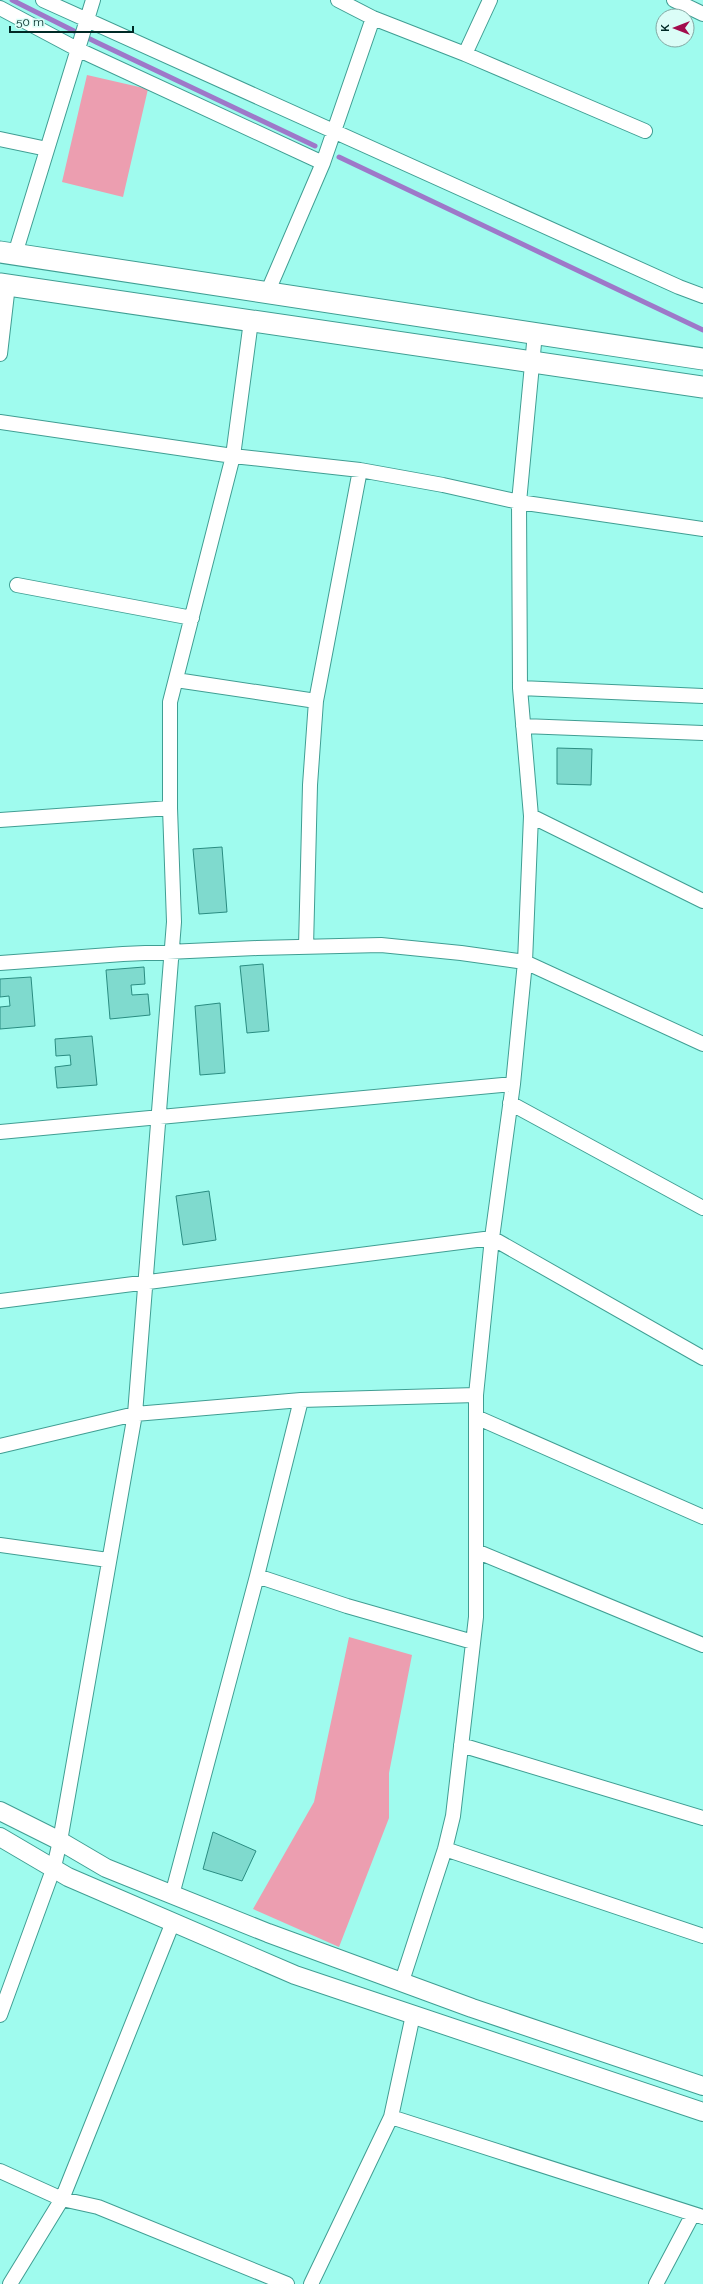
<svg xmlns="http://www.w3.org/2000/svg" width="703" height="2284" font-family="Raleway,sans-serif">
  <rect width="100%" height="100%" fill="#9ffbee"/>
  <path fill="#ec9eb0" d="M87,75l61,14 -25,108 -61,-15z
    M349,1637l63,18 -23,118v45l-50,129 -86,-38 61,-107z"/>
  <g fill="none" stroke-linecap="round" stroke-linejoin="round">
    <path stroke="#9e78c9" stroke-width="5" d="M12,0l84,42 219,104
      M339,157l364,173"/>
  </g>
  <path fill="#7fdace" stroke="#2a8c81" d="M557,748l35,1 -1,36 -34,-1z
    M222,847l5,65 -28,2 -6,-65z
    M263,964l6,67 -22,2 -7,-67z
    M144,967l1,17 -14,1 1,10 16,-1 2,21 -40,4 -4,-49z
    M31,977l4,49 -35,3v-22l10,-1 -1,-10 -9,1v-18z
    M220,1003l5,70 -25,2 -5,-69z
    M92,1036l5,49 -40,3 -2,-21 16,-2 -1,-10 -14,1 -1,-17z
    M209,1191l7,49 -33,5 -7,-49z
    M213,1832l43,19 -14,30 -39,-12z"/>
  <g fill="none" stroke-linecap="round" stroke-linejoin="round">
    <g stroke="#409e93" stroke-width="16">
      <path id="minor" d="M43,0l636,287 24,9
        M338,0l35,18 92,36 25,-54
        M674,0l29,14
        M0,8l77,41 246,114
        M465,54l180,77
        M0,139l47,10
        M15,254l78,-254
        M268,291l55,-128 50,-145
        M0,354l8,-69
        M0,422l233,34 127,14 83,15 76,17 184,27
        M17,585l175,33
        M176,680l140,21
        M520,688l183,8
        M523,726l180,7
        M531,816l172,85
        M0,820l170,-12
        M306,947l4,-162 6,-84 44,-231
        M0,963l123,-9 134,-6 124,-3 80,8 64,9 178,82
        M510,1103l193,105
        M0,1132l513,-48
        M0,1301l492,-63 211,120
        M476,1417l227,100
        M0,1446l135,-32 166,-14 175,-5
        M0,1545l108,15
        M476,1551l227,94
        M257,1576l90,30 126,36
        M461,1745l242,73
        M445,1849l258,87
        M172,1895l85,-319 44,-176
        M402,1981l43,-132 8,-33 23,-199v-222l16,-157 21,-154 12,-122 6,-146 -11,-128 -1,-186 16,-169
        M0,2015l54,-148 6,-26 75,-427 39,-492 -4,-114v-106l63,-246 18,-135
        M391,2117l312,100
        M0,2171l62,28 36,8 189,77
        M10,2284l52,-85 111,-277
        M311,2284l80,-167 22,-102
        M656,2284l37,-70"/>
    </g>
    <g stroke="#409e93" stroke-width="20">
      <path id="tertiary" d="M0,1811l60,30 46,27 162,65 204,75 231,78
        M0,1837l68,40 227,98 408,137"/>
    </g>
    <g stroke="#409e93" stroke-width="23">
      <path id="secondary" d="M0,252l703,107
        M0,284l703,103"/>
    </g>
    <use href="#minor" stroke="#fff" stroke-width="14"/>
    <use href="#tertiary" stroke="#fff" stroke-width="18"/>
    <use href="#secondary" stroke="#fff" stroke-width="21"/>
  </g>
  <g transform="translate(675 28) rotate(270)"><circle r="19" fill="#dbfdf7" stroke="#83a8a3"/>
  <path d="M0-3L7 15L0 10L-7 15Z" fill="#a20c4c"/>
  <text y="-6" font-size="11" font-weight="bold" text-anchor="middle" fill="#002925">K</text>
  </g>
  <path d="M10 26v6h123v-6" fill="none" stroke="#002925" stroke-width="2"/>
  <text x="16" y="26" font-size="12" fill="#002925" stroke="#dbfdf7" stroke-width="3" paint-order="stroke">50 m</text>
</svg>
